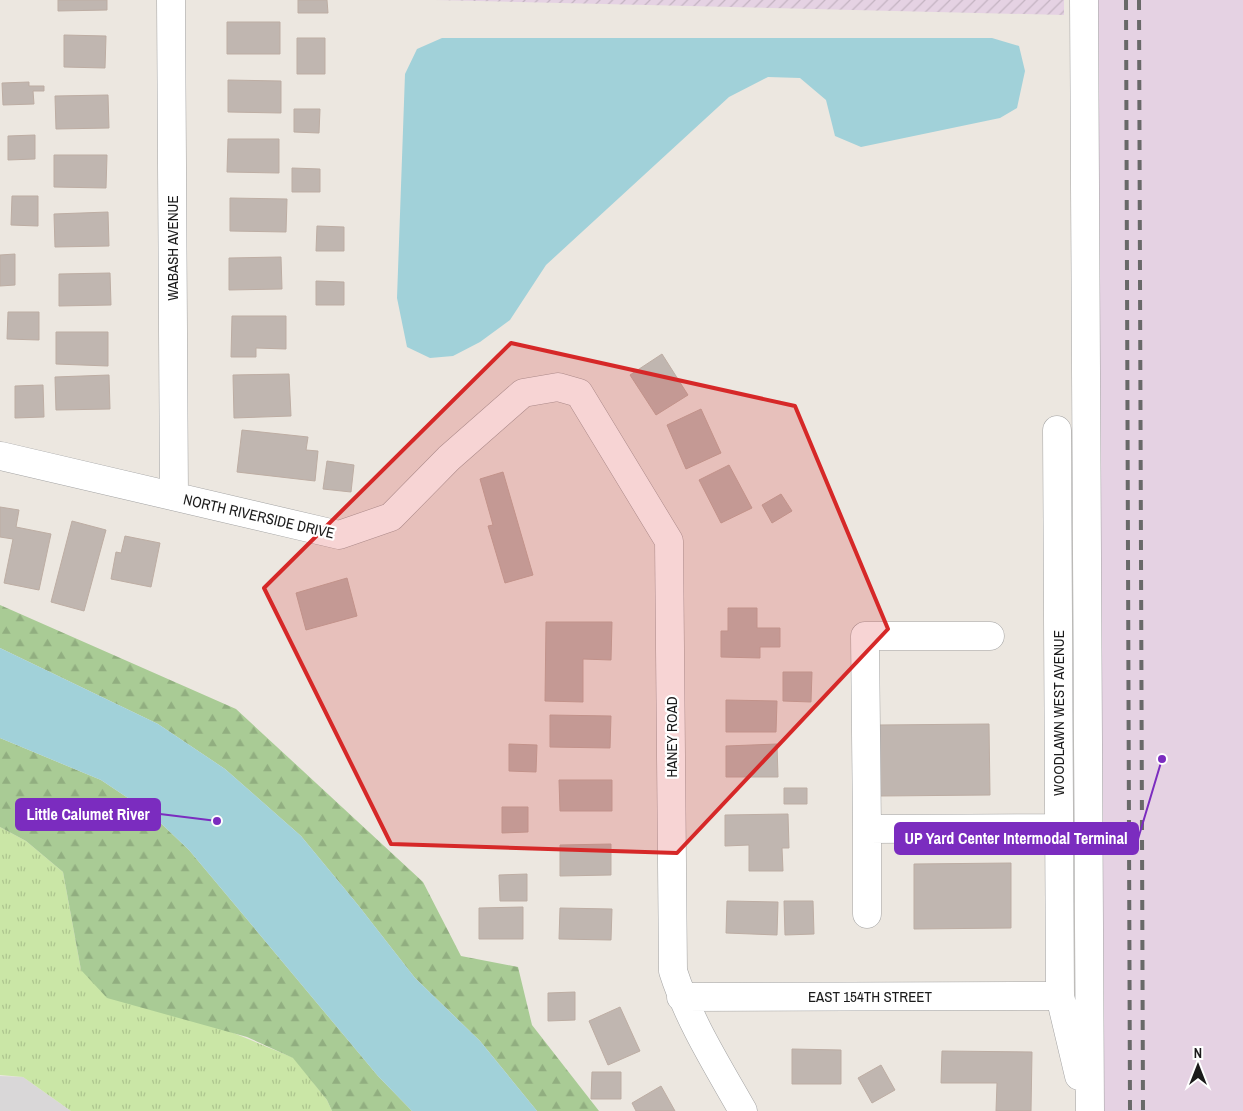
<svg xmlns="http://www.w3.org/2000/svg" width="1243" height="1111" font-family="'Archivo Narrow',sans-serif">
  <defs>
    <pattern id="industrial-furrows" width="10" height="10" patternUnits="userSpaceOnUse" patternTransform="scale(1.25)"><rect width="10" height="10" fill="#e5d2e3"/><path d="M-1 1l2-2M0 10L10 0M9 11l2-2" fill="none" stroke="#c4b4c2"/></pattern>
    <pattern id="grass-tufts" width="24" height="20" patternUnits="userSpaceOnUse" patternTransform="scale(1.25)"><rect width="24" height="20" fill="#cae6a6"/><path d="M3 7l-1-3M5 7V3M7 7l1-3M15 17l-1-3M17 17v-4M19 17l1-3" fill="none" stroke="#adc58e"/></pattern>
    <pattern id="forest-firs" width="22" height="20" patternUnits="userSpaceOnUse" patternTransform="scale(1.25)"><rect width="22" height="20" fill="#a9cb95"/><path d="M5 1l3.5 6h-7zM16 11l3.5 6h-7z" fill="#91ae80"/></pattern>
  </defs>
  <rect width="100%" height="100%" fill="#ece7e0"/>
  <path fill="#d9d7d8" d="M0,1076l23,1 48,34h-71z"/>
  <path fill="url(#industrial-furrows)" d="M435,0h629v15z"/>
  <path fill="#e5d2e3" d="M1082,0h161v1111h-162z"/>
  <path fill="url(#grass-tufts)" d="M0,827l26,14 37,31 18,98 213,88 33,42 5,11h-261l-48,-34 -23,-2z"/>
  <path fill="url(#forest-firs)" d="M0,605l236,104 187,173 38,74 57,11 14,58 67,86h-62l-57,-70 -65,-63 -57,-73 -57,-69 -76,-67 -67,-45 -158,-76z
    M0,738l101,42 48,32 40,38 189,226 34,35h-80l-5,-11 -34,-42 -46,-21 -140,-39 -26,-28 -18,-98 -37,-31 -26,-14z"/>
  <path fill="#a1d1d9" d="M442,38h550l27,8 6,25 -8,37 -17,10 -139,29 -26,-11 -9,-36 -26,-22 -32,-1 -39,20 -183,168 -36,55 -30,22 -27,14 -23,2 -23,-11 -10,-49 8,-224 12,-25z
    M0,648l158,76 67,45 76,67 57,69 57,73 65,63 57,70h-125l-34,-35 -189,-226 -40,-38 -48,-32 -101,-42z"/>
  <path fill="#c0b6b0" stroke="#bdada3" d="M58,0h49v10l-49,1z
    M298,0h29l1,13h-30z
    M227,22h53v32h-53z
    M64,35l42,1 -1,32 -41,-1z
    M297,38h28v36h-28z
    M228,80l53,1v32l-53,-1z
    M29,82v4h15v5h-11l1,13 -31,1 -1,-22z
    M108,95l1,33 -53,1 -1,-33z
    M294,109h26l-1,24 -25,-1z
    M35,135v24l-27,1v-24z
    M228,139h51v34l-52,-1z
    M54,155h53l-1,33 -52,-1z
    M292,168l28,1v23h-28z
    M12,196h26v30l-27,-1z
    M230,198l57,1 -1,33 -56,-1z
    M108,212l1,34 -54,1 -1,-33z
    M317,226l27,1v24h-28z
    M15,254v31l-15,1v-31z
    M281,257l1,32 -53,1v-32z
    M110,273l1,32 -52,1v-32z
    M316,281l28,1v23h-28z
    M8,312h31v28l-32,-1z
    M232,316h54v33l-30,-1v9h-25z
    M56,332h52v34l-52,-2z
    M662,354l26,41 -32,20 -26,-40z
    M289,374l2,42 -57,2 -1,-43z
    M109,375l1,34 -54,1 -1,-33z
    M43,385l1,32 -29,1v-32z
    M701,409l20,44 -35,16 -19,-44z
    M242,430l66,7 -2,13 12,1 -3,30 -78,-9z
    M327,461l27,4 -3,27 -28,-3z
    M729,465l23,43 -31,15 -22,-43z
    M503,472l30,103 -28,8 -17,-57 5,-1 -13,-46z
    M781,494l11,17 -20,12 -10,-18z
    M0,507l19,3 -3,17 35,7 -12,56 -35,-7 9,-44 -13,-2z
    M72,521l34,9 -22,81 -33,-9z
    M125,536l35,7 -9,44 -40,-8 5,-27 5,1z
    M347,578l10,38 -51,14 -10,-37z
    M728,608h29v20h23v19h-20v11l-39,-1v-26h7z
    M546,622h66l-1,38 -28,-1v43l-38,-1z
    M783,672h29l-1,30 -28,-1z
    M726,700l51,1 -1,31h-50z
    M550,715l61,1 -1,32 -60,-1z
    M989,724l1,71 -110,1 -1,-71z
    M509,744l28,1 -1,27 -27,-1z
    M777,744l1,33h-52v-31z
    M559,780h53v31h-52z
    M784,788h23v16h-23z
    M502,807h26v25l-26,1z
    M788,814l1,34h-7l1,23h-34v-26l-24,1v-31z
    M611,844v31l-51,1v-31z
    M1011,863v65l-97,1v-65z
    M527,874v27h-27l-1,-26z
    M727,901l51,1 -1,33 -51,-2z
    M784,901h29l1,33 -29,1z
    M523,907v32h-44v-31z
    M560,908l52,1 -1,31 -52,-1z
    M575,992v28l-27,1v-28z
    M620,1007l20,44 -32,14 -19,-44z
    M792,1049l49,1v34h-49z
    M942,1051l90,1 -1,59h-35l1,-28h-56z
    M881,1065l14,25 -23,13 -14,-25z
    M592,1072h29v27h-30z
    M661,1086l14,25h-39l-4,-8z"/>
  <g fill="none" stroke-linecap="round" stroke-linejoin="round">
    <g stroke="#a2a2a2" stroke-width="29">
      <path id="minor" d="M171,0l3,496
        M1084,0l6,1111
        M1057,430l3,566 19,80
        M1,456l338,79 52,-18 58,-59 74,-65 35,-6 21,6 90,148 4,430c16,50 44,94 70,140
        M867,829l-2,-193h125
        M867,914v-85l192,-1
        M681,997l379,-1"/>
    </g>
    <use href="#minor" stroke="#fff" stroke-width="28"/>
    <path stroke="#696969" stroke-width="4" stroke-dasharray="10 10" stroke-linecap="butt" d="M1126,0l4,1111
      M1139,0l4,1111"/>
  </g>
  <path fill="#d62828" fill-opacity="0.2" stroke="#d62828" stroke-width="4" stroke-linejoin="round" d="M511,343l284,63 93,223 -211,224 -286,-9 -127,-256z"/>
  <g text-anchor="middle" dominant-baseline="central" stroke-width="4.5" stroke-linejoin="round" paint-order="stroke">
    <g font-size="15" fill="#1b1b1b" stroke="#fff">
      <text transform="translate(172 248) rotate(-90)">WABASH AVENUE</text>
      <text transform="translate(259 516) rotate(13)">NORTH RIVERSIDE DRIVE</text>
      <text transform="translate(1058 713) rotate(-90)">WOODLAWN WEST AVENUE</text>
      <text transform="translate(671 737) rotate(-90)">HANEY ROAD</text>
      <text x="870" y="996">EAST 154TH STREET</text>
    </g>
  </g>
  <path fill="none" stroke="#7b2cbf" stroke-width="2" d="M217 821L160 814M1162 759L1138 839"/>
  <g fill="#7b2cbf" stroke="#fff" stroke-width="2">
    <circle cx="217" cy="821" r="5"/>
    <circle cx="1162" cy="759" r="5"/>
  </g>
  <g fill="#7b2cbf" stroke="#7b2cbf" stroke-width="2">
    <rect x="16" y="799" width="144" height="31" rx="5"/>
    <rect x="895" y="823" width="243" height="31" rx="5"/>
  </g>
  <g font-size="16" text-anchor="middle" font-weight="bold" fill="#fff">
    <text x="88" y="820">Little Calumet River</text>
    <text x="1016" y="844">UP Yard Center Intermodal Terminal</text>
  </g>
  <g transform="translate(1198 1066)" stroke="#ffffff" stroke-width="4" paint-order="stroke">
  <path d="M0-4L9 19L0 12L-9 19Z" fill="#1b1b1b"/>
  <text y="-8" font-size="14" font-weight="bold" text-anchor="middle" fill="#1b1b1b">N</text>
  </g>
</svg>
